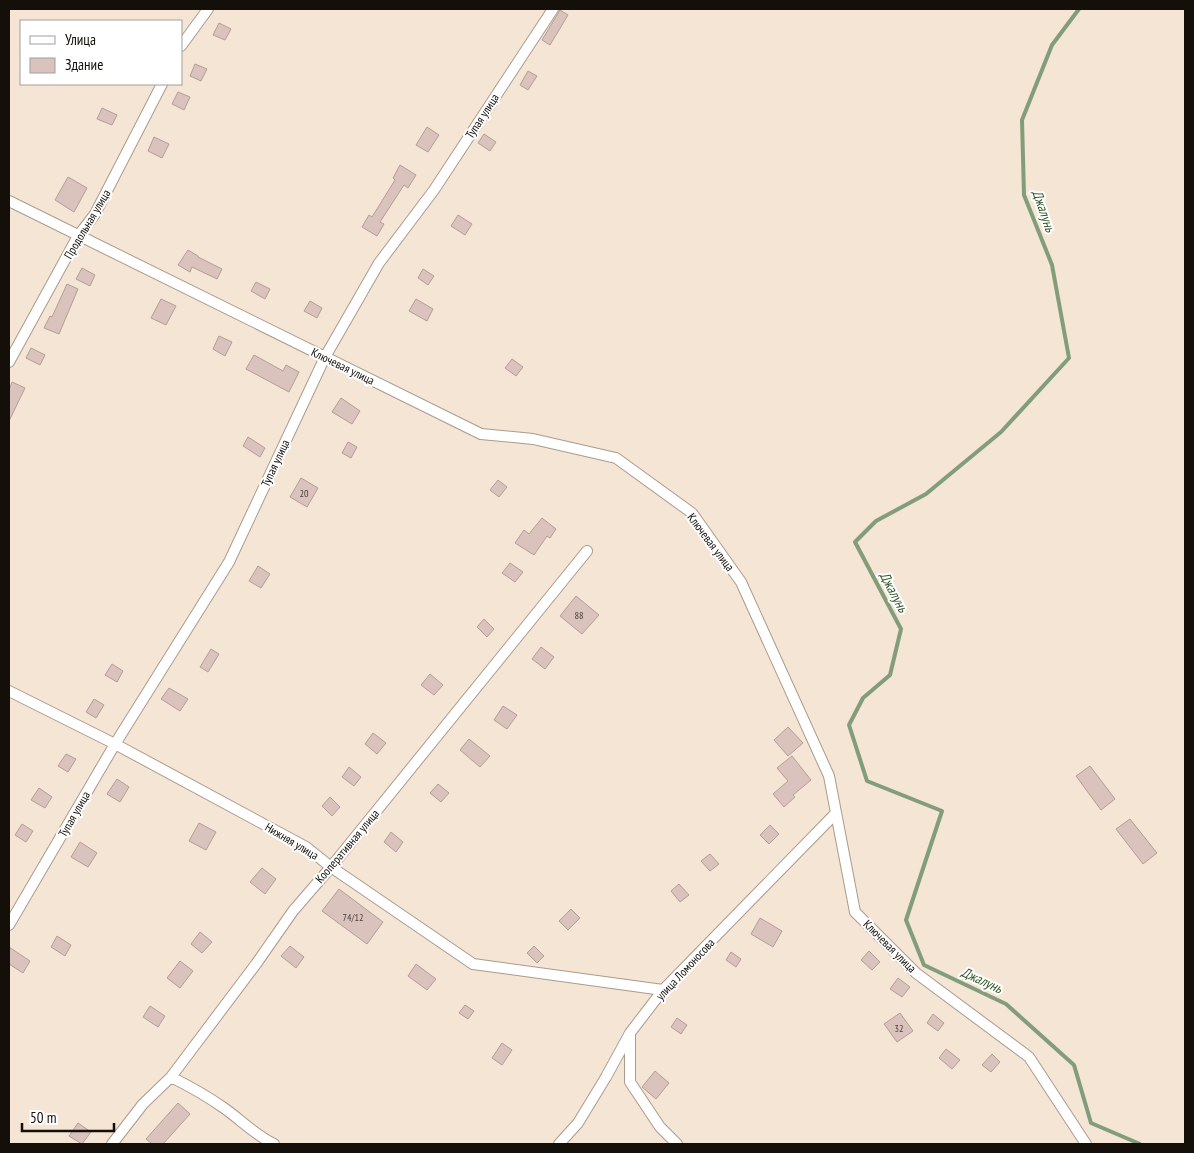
<svg xmlns="http://www.w3.org/2000/svg" width="1194" height="1153" font-family="'PT Sans Narrow',sans-serif">
  <rect width="100%" height="100%" fill="#f4e5d4"/>
  <g fill="none" stroke-linecap="round" stroke-linejoin="round">
    <path stroke="#839d7b" stroke-width="4" d="M1079,9l-27,36 -30,75 2,75 28,70 17,93 -68,74 -75,62 -50,27 -21,21 46,87 -11,46 -27,23 -14,27 18,56 75,30 -36,109 18,45 82,39 68,61 17,58 49,21"/>
  </g>
  <path fill="#dbc3bd" stroke="#b49d97" d="M560,10l8,5 -18,30 -8,-5z
    M219,23l12,6 -6,11 -12,-5z
    M195,64l12,5 -6,12 -11,-5z
    M528,71l9,5 -9,14 -8,-5z
    M178,92l12,5 -6,13 -12,-6z
    M102,108l15,7 -5,10 -15,-6z
    M427,127l12,8 -11,17 -12,-7z
    M484,134l12,8 -6,9 -12,-8z
    M154,137l15,7 -7,14 -14,-7z
    M400,165l16,10 -8,13 -4,-3 -24,37 4,2 -7,12 -15,-9 7,-12 3,2 23,-37 -2,-2z
    M68,177l19,11 -13,24 -19,-12z
    M458,215l14,9 -7,11 -14,-9z
    M188,250l10,6v1l24,12 -5,10 -25,-12 -2,5 -12,-7z
    M82,268l13,7 -5,11 -14,-7z
    M423,269l11,7 -6,9 -10,-7z
    M256,282l14,7 -5,10 -14,-8z
    M67,284l11,5 -19,45 -15,-6 6,-12 2,1z
    M161,299l15,7 -10,19 -15,-7z
    M416,299l17,10 -6,12 -18,-10z
    M310,301l12,7 -5,10 -13,-7z
    M219,336l13,6 -7,14 -12,-7z
    M31,348l14,7 -5,10 -14,-7z
    M254,355l29,16 3,-6 13,7 -10,20 -43,-23z
    M512,359l11,8 -7,9 -11,-8z
    M12,382l13,6 -16,33v-31z
    M341,398l19,13 -8,13 -20,-12z
    M248,437l17,11 -5,9 -17,-11z
    M348,442l9,5 -6,11 -9,-5z
    M301,478l17,10 -11,19 -17,-10z
    M498,480l9,7 -8,10 -9,-7z
    M542,518l14,11 -6,9 -3,-2 -13,19 -19,-12 9,-13 5,4z
    M510,563l13,9 -8,10 -13,-9z
    M258,566l12,8 -9,14 -12,-7z
    M576,596l23,19 -17,19 -22,-18z
    M484,619l10,10 -7,8 -10,-10z
    M541,647l13,10 -9,12 -13,-10z
    M211,649l8,5 -11,18 -8,-5z
    M112,664l11,7 -6,11 -12,-7z
    M430,674l13,11 -9,10 -13,-10z
    M169,688l19,11 -8,12 -19,-12z
    M94,699l10,6 -8,13 -10,-6z
    M503,706l14,9 -10,14 -13,-9z
    M788,727l15,16 -15,13 -14,-16z
    M373,733l13,10 -9,11 -12,-10z
    M469,739l21,17 -10,11 -20,-17z
    M66,754l10,5 -8,13 -10,-6z
    M792,756l19,24 -18,15 2,2 -11,10 -11,-13 15,-13 -11,-13z
    M1090,766l25,33 -14,11 -25,-34z
    M349,767l12,10 -7,9 -12,-9z
    M117,779l12,8 -9,15 -13,-8z
    M438,784l11,9 -8,9 -11,-9z
    M39,788l13,9 -7,11 -14,-8z
    M330,797l10,10 -8,9 -10,-10z
    M1130,819l27,34 -14,11 -27,-35z
    M199,823l17,9 -10,18 -17,-9z
    M22,824l11,7 -7,11 -11,-7z
    M770,825l9,9 -10,10 -9,-9z
    M391,832l12,10 -7,10 -12,-10z
    M80,842l17,11 -9,14 -17,-10z
    M710,854l9,10 -9,7 -9,-10z
    M262,868l14,11 -11,15 -15,-12z
    M679,884l10,11 -9,7 -9,-11z
    M339,889l44,33 -16,22 -45,-33z
    M571,909l9,9 -12,12 -9,-9z
    M760,918l22,13 -9,16 -22,-13z
    M200,932l12,10 -10,11 -11,-9z
    M57,936l14,9 -6,11 -14,-9z
    M290,946l14,11 -8,11 -15,-12z
    M534,946l10,10 -7,7 -10,-10z
    M9,947l21,14 -7,12 -14,-9z
    M869,951l11,11 -8,8 -11,-10z
    M731,952l10,7 -5,8 -10,-7z
    M180,961l13,10 -13,17 -13,-10z
    M416,964l20,15 -9,11 -19,-14z
    M898,978l12,9 -8,10 -12,-8z
    M465,1005l9,6 -6,8 -9,-6z
    M150,1006l15,10 -7,11 -15,-10z
    M900,1013l13,18 -16,11 -13,-18z
    M933,1014l11,9 -6,8 -11,-8z
    M677,1018l10,7 -6,9 -10,-7z
    M502,1043l10,7 -10,15 -10,-7z
    M946,1049l14,11 -8,9 -13,-11z
    M992,1054l8,8 -9,10 -9,-7z
    M655,1071l14,12 -13,16 -14,-12z
    M178,1103l12,11 -27,30h-11l-6,-5z
    M78,1123l13,9 -9,12 -13,-8z"/>
  <g fill="none" stroke-linecap="round" stroke-linejoin="round">
    <g stroke="#aa9b8c" stroke-width="12">
      <path id="street" d="M181,46l27,-37
        M9,201l472,233 52,5 83,19 76,55 49,69 88,194 26,136 61,61 113,84 57,87
        M9,362l69,-126 17,-22 67,-130
        M9,691l106,53 191,103 25,20 142,97 190,26
        M9,925l106,-181 114,-182 96,-205 54,-94 55,-73 119,-181
        M630,1034v48l30,45 17,17
        M171,1077c18,9 36,19 53,31 17,12 31,27 50,36
        M112,1144l31,-40 28,-27 85,-113 37,-53 38,-44 256,-316
        M559,1144l19,-21 28,-46 24,-44 33,-43 173,-177"/>
    </g>
    <use href="#street" stroke="#fff" stroke-width="10"/>
  </g>
  <g text-anchor="middle" dominant-baseline="central" stroke-width="4" stroke-linejoin="round" paint-order="stroke">
    <g font-size="10" fill="#463c36">
      <text x="304" y="493">20</text>
      <text x="579" y="615">88</text>
      <text x="353" y="917">74/12</text>
      <text x="899" y="1028">32</text>
    </g>
    <g font-size="12" fill="#140f09" stroke="#fff">
      <text transform="translate(482 116) rotate(-57)">Тупая улица</text>
      <text transform="translate(87 224) rotate(-59)">Продольная улица</text>
      <text transform="translate(343 366) rotate(26)">Ключевая улица</text>
      <text transform="translate(275 463) rotate(-65)">Тупая улица</text>
      <text transform="translate(711 542) rotate(53)">Ключевая улица</text>
      <text transform="translate(74 814) rotate(-60)">Тупая улица</text>
      <text transform="translate(292 841) rotate(31)">Нижняя улица</text>
      <text transform="translate(347 846) rotate(-50)">Кооперативная улица</text>
      <text transform="translate(890 946) rotate(45)">Ключевая улица</text>
      <text transform="translate(685 969) rotate(-47)">улица Ломоносова</text>
    </g>
    <g font-size="14" font-style="italic" fill="#315725" stroke="#fff">
      <text transform="translate(1044 211) rotate(71)">Джалунь</text>
      <text transform="translate(894 592) rotate(62)">Джалунь</text>
      <text transform="translate(982 980) rotate(25)">Джалунь</text>
    </g>
  </g>
  <rect width="1194" height="1153" fill="none" stroke="#140f09" stroke-width="20"/>
  <rect x="20" y="20" width="162" height="65" fill="#ffffff" stroke="#a19f9d"/>
  <rect x="30" y="36" width="25" height="8" fill="#ffffff" stroke="#a19f9d"/>
  <text x="65" y="45" font-size="15" fill="#140f09">Улица</text>
  <rect x="30" y="58" width="25" height="15" fill="#dbc3bd" stroke="#a19f9d"/>
  <text x="65" y="70" font-size="15" fill="#140f09">Здание</text>
  <path d="M22 1123v8h92v-8" fill="none" stroke="#140f09" stroke-width="2.5"/>
  <text x="30" y="1123" font-size="15" fill="#140f09" stroke="#ffffff" stroke-width="4" paint-order="stroke">50 m</text>
</svg>
